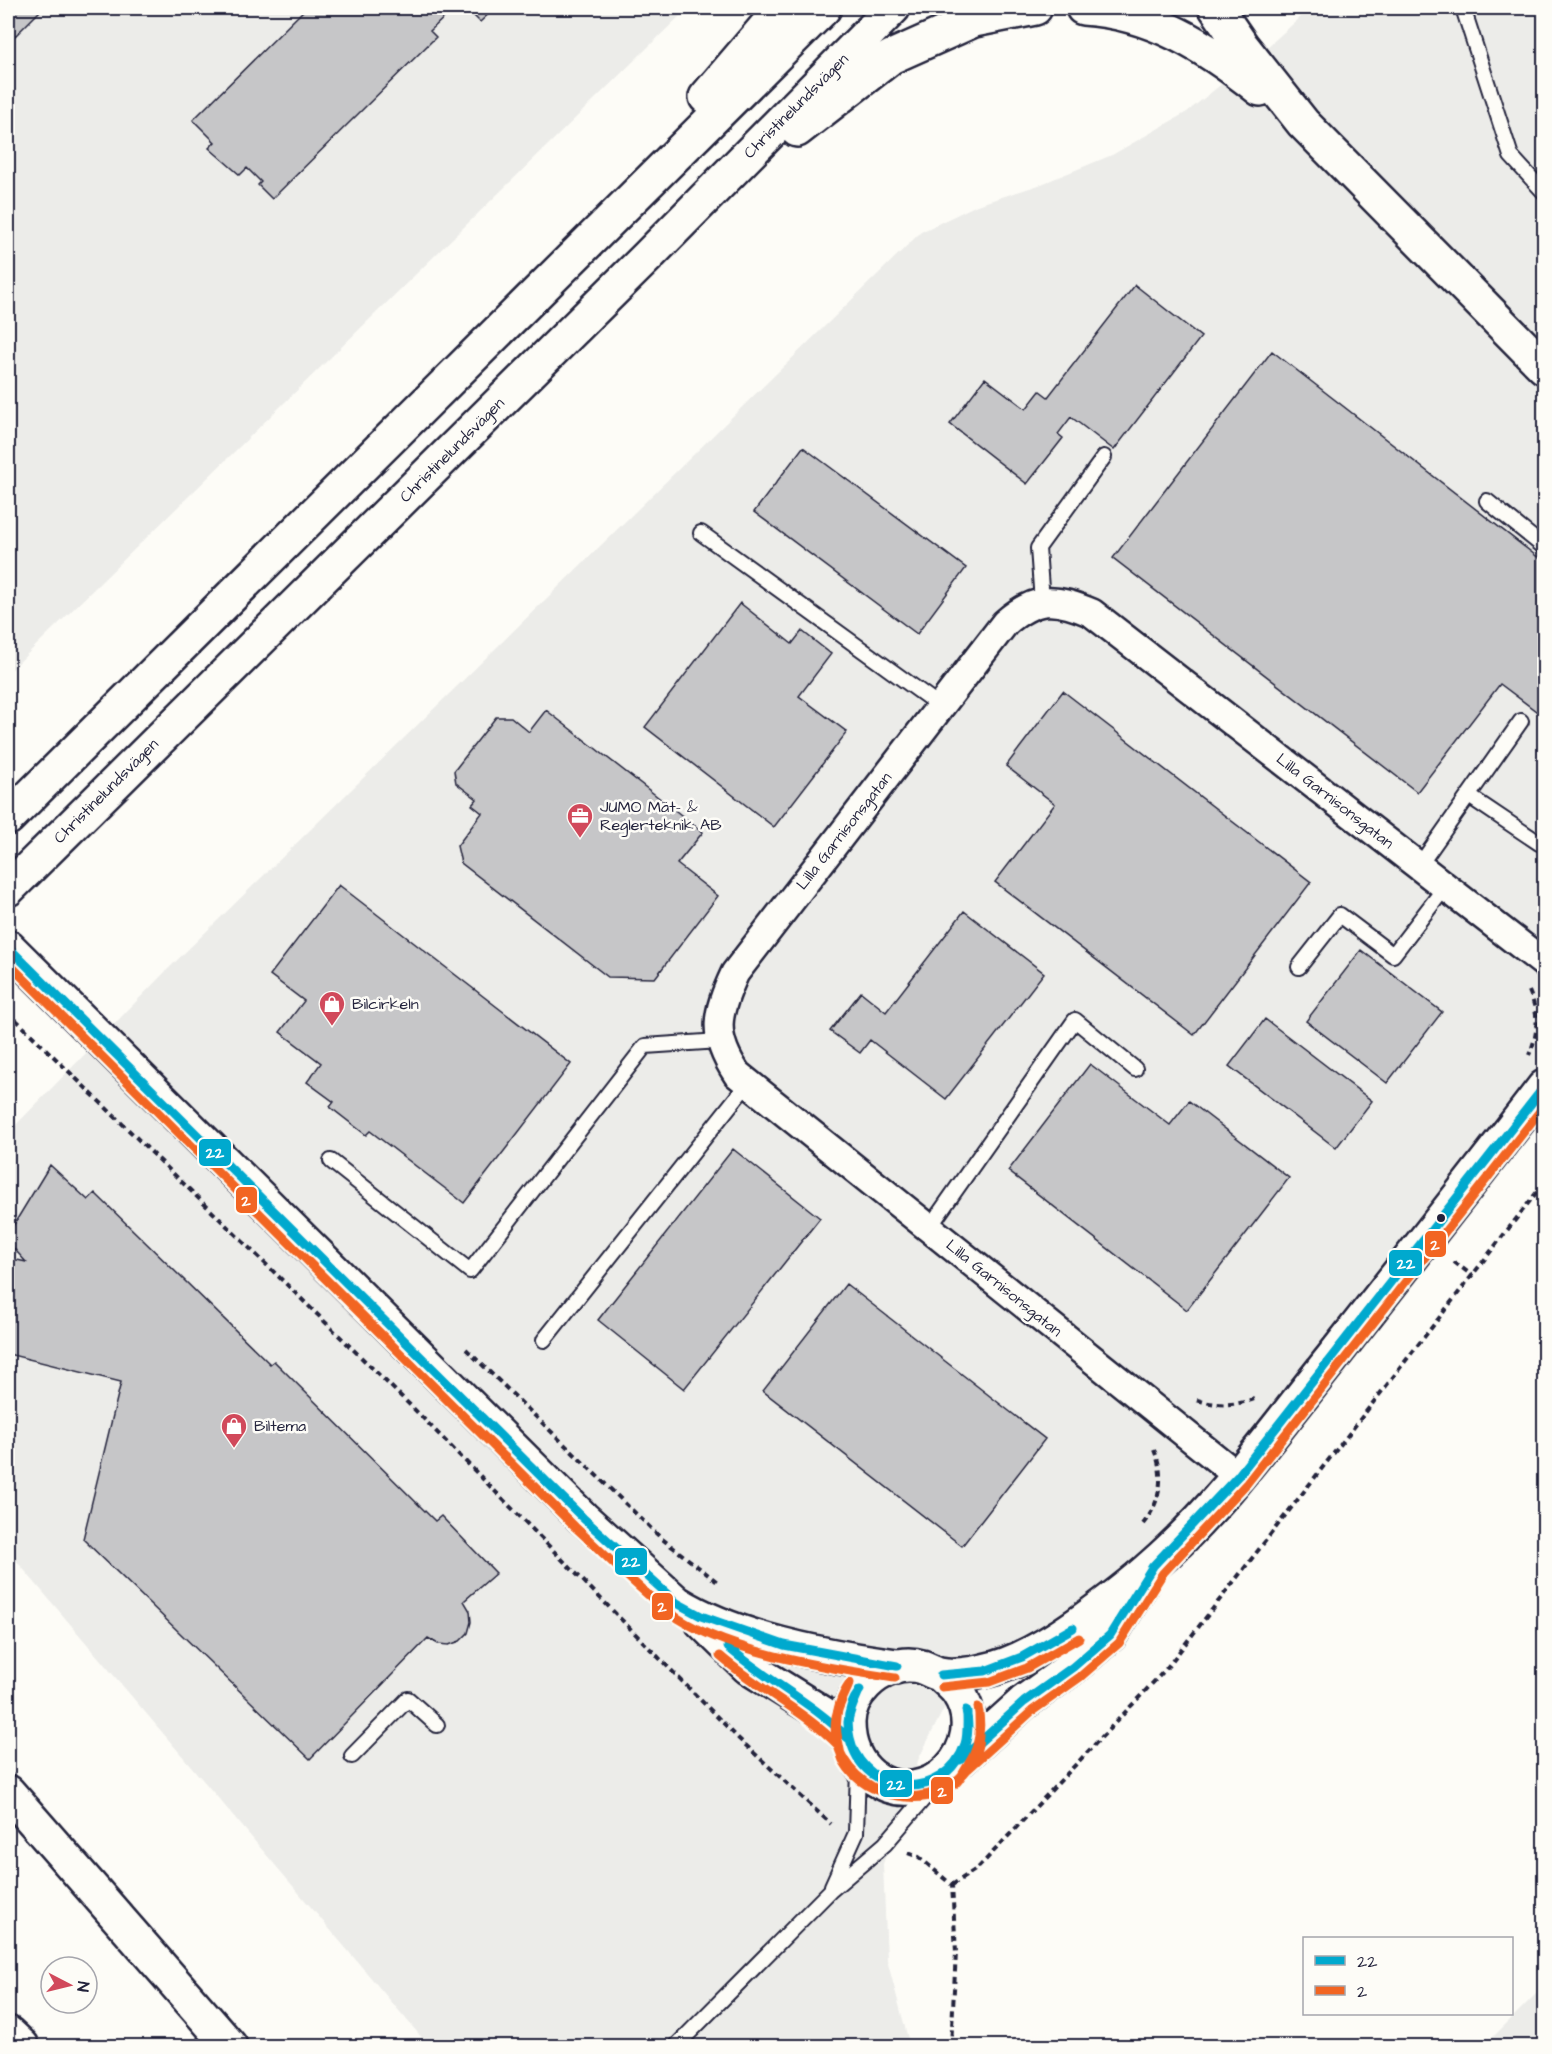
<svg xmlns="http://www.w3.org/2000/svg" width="1552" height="2054" font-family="'Architects Daughter',sans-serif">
  <rect width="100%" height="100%" fill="#fdfcf7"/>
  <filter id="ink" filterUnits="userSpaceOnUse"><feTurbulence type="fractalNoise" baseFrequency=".0167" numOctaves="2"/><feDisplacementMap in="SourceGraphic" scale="12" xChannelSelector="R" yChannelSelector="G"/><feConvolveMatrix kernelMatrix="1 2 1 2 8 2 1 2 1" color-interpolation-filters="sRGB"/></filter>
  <g filter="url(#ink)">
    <path fill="#ecece9" d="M8,8h680l-680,665z
      M1311,8h233v1057l-323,412 -121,130 -133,66 -25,39 -23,46 -36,106 4,96 23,86h-481l-421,-495v-418l157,-161 756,-740 56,-27 62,-20 73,-30 75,-43 79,-64z
      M1544,1986v60h-60z"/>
    <path fill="#c6c6c8" stroke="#22223b" stroke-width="1.5" d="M8,8h35l-35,35z
      M306,8h158l-10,9 -5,-4 -19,18 6,6 -164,162 -14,-14 3,-3 -14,-14 -7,7 -31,-27 6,-6 -22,-22z
      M466,8h29l-15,14z
      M1135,285l66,52 -87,113 -43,-33 -13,17 5,4 -36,46 -77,-60 35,-46 41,31 14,-18 8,6z
      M1272,351l272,211v155l-44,-33 -83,108 -304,-234z
      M803,447l163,121 -49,66 -163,-122z
      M740,603l52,41 10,-13 29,23 -32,42 48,36 -73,95 -129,-100z
      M1063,691l248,191 -117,153 -199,-153 60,-78 -49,-38z
      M546,710l157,122 -26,32 41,32 -63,82 -47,-1 -147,-114 -4,-17 25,-33 -10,-8 5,-6 -21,-16 -2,-12 42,-54h15l18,15z
      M339,885l232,179 -107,139 -94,-72 -4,4 -36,-28 4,-5 -27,-20 14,-19 -41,-31 24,-31 -34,-26z
      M964,911l80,62 -98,126 -76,-59 -10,13 -30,-22 31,-39 25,20z
      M1361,950l81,62 -55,71 -81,-62z
      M1265,1019l107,82 -36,47 -107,-82z
      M1090,1064l80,61 19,-24 100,77 -102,132 -179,-139z
      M733,1149l87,69 -136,171 -86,-69z
      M50,1165l38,35 7,-7 175,171 4,-3 161,160 6,-5 55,57 -32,28 6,10 1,11 -3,11 -8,8 -11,4 -11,-1 -10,-6 -118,121 -227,-220 38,-157 -113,-28v-96l18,4 -18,-20v-8z
      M846,1284l199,155 -83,107 -199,-155z"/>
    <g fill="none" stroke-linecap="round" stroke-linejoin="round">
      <g stroke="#22223b" stroke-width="18">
        <path id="lane" d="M1463,8l48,148 33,36
          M1487,501l57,46
          M701,533l239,173
          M1042,602l-4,-54 66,-91
          M1469,796l70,47h5
          M1419,866l102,-145
          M1299,967l41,-52 53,40 53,-69
          M331,1161l139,110 175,-225 75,-5
          M929,1228l146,-208 60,49
          M544,1340l204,-257
          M352,1756l56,-57 29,26
          M832,1886l24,-53 2,-64
          M676,2046l154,-155 55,-47 47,-55"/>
      </g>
      <g stroke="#22223b" stroke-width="32">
        <path id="street" d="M1238,1476l-501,-402c-26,-39 -21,-60 -2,-101l270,-350c31,-27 50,-26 87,-10l452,350"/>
      </g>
      <g stroke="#22223b" stroke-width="38">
        <path id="secondary" d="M8,947l575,571 94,85c60,37 151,54 220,63
          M702,1622l46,45 82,51 18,20
          M941,1675c5,5 13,11 17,17 36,54 -31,124 -85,85 -17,-13 -25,-33 -25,-54 0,-15 8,-29 18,-39 14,-14 36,-23 56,-17 6,2 12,6 18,7 12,3 32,0 43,-3 33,-6 68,-28 95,-47 25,-18 51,-37 74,-58 69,-60 123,-137 180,-208 71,-90 142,-180 212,-271
          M960,1760l64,-58 49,-35 37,-32 31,-50"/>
      </g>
      <g stroke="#22223b" stroke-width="38">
        <path id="primary" d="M1083,8c69,4 124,39 177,81
          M1216,8l26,38 61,77 241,244
          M706,97l76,-89
          M797,130l94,-73 83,-37 61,-12
          M8,818l816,-810
          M8,889l639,-632 246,-249"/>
      </g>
      <g stroke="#22223b" stroke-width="38">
        <path id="highway" d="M8,1792l222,254
          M8,2033l14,13"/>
      </g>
      <path stroke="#22223b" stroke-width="4" stroke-dasharray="6 4.5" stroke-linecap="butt" d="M1529,991c10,23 10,41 0,64
        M8,1012l405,396 326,331 92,85
        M1454,1262l19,14
        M466,1349l195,189 59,46
        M1197,1400c20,6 37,6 57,-1
        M1143,1524c18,-22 22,-49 11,-74
        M908,1853l11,4 33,28 4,67 -5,94
        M952,1885l26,-17 187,-198 379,-487"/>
      <use href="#lane" stroke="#fdfcf7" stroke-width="14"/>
      <use href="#street" stroke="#fdfcf7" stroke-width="27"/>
      <use href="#secondary" stroke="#fdfcf7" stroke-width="33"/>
      <use href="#primary" stroke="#fdfcf7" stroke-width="33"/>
      <use href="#highway" stroke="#fdfcf7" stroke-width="33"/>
      <g stroke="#fdfcf7" stroke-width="14">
        <path id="bus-1" d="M8,947l575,571 94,85 24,13 83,29 113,21
          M728,1647c38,33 84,55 120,91
          M941,1675l44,-4 37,-14 51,-29
          M860,1690c-11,14 -14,31 -10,48 13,61 95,64 115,6 3,-9 2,-22 2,-32
          M859,1691c-4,9 -10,21 -11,31 -1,60 76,89 110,37 10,-15 12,-32 8,-49
          M960,1760l64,-58 49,-35 37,-32 43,-69 85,-90 306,-389"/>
      </g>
      <g stroke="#fdfcf7" stroke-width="14">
        <path id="bus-2" d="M8,963l567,564c31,28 61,60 94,85 55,41 160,56 226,66
          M720,1656c38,33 84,54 119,90
          M850,1683c-12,17 -16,37 -12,57 2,7 2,16 6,22 30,51 120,46 134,-17 2,-10 1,-22 1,-33
          M848,1687c-4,9 -10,20 -12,30 -10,63 72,103 119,67 6,-5 9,-13 13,-19 12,-18 14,-37 10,-58
          M942,1687l47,-5 38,-14 52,-30
          M968,1769l64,-58 48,-34 39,-34 44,-70 84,-90 297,-377"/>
      </g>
      <use href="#bus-1" stroke="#00a9ce" stroke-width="9"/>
      <use href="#bus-2" stroke="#f26522" stroke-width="9"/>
    </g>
  </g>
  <defs>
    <g id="office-pin" transform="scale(1.35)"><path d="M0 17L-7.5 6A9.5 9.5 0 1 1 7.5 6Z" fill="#d1495b" stroke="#fdfcf7"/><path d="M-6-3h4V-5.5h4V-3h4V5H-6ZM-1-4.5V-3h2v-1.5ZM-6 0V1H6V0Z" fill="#fff"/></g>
    <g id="shop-pin" transform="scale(1.35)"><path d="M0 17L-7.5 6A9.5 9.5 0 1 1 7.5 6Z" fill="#d1495b" stroke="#fdfcf7"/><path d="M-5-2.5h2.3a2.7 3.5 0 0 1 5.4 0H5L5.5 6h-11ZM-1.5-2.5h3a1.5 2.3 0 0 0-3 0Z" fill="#fff"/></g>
  </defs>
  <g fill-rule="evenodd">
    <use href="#office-pin" x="580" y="816"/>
    <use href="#shop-pin" x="332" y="1004"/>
    <use href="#shop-pin" x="234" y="1426"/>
  </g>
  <circle fill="#22223b" stroke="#fdfcf7" stroke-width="2" cx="1441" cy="1218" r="5"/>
  <g text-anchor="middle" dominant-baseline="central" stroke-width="5" stroke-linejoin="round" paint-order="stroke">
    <g font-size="16" fill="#22223b" stroke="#fdfcf7">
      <text transform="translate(796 106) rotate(-45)">Christinelundsvägen</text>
      <text transform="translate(452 450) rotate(-45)">Christinelundsvägen</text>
      <text transform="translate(106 791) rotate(-45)">Christinelundsvägen</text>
      <text transform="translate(1335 801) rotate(38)">Lilla Garnisonsgatan</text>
      <text transform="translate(844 831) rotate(-52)">Lilla Garnisonsgatan</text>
      <text transform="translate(1004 1288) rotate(39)">Lilla Garnisonsgatan</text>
    </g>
    <g font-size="16" fill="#22223b" stroke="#fdfcf7" text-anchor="start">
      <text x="600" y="807">JUMO Mät- &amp;<tspan x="600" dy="18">Reglerteknik AB</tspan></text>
      <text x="352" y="1004">Bilcirkeln</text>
      <text x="254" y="1426">Biltema</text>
    </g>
  </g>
  <g stroke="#fdfcf7" stroke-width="2">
    <rect x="198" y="1138" width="34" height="29" rx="6" fill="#00a9ce"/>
    <rect x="235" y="1186" width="23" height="28" rx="6" fill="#f26522"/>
    <rect x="1424" y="1230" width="23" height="28" rx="6" fill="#f26522"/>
    <rect x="1388" y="1249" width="35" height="28" rx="6" fill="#00a9ce"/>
    <rect x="614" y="1547" width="34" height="29" rx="6" fill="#00a9ce"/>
    <rect x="651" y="1592" width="23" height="29" rx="6" fill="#f26522"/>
    <rect x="879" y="1769" width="34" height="29" rx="6" fill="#00a9ce"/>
    <rect x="930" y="1776" width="24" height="29" rx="6" fill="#f26522"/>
  </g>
  <g font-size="16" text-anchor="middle" font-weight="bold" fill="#fff">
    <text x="215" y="1158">22</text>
    <text x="246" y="1206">2</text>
    <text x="1435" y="1250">2</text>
    <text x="1406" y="1269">22</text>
    <text x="631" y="1567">22</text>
    <text x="662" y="1612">2</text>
    <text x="896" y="1790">22</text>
    <text x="942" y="1797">2</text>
  </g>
  <rect width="1552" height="2054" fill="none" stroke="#fdfcf7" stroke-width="30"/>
  <rect x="15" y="15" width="1522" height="2024" fill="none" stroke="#22223b" stroke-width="2" filter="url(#ink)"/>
  <rect x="1303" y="1937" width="210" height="78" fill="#fdfcf7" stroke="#a5a5ac" stroke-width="1.5"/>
  <rect x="1315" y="1956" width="30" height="9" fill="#00a9ce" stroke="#a5a5ac" stroke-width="1.5"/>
  <text x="1357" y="1967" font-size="18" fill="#22223b">22</text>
  <rect x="1315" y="1986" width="30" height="9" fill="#f26522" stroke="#a5a5ac" stroke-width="1.5"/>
  <text x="1357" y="1997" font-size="18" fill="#22223b">2</text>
  <g transform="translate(69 1985) rotate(97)"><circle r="28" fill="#fdfcf7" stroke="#a5a5ac" stroke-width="1.5"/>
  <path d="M0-4.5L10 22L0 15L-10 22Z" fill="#d1495b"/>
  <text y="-9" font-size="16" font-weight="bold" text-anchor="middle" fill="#22223b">N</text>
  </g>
</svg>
